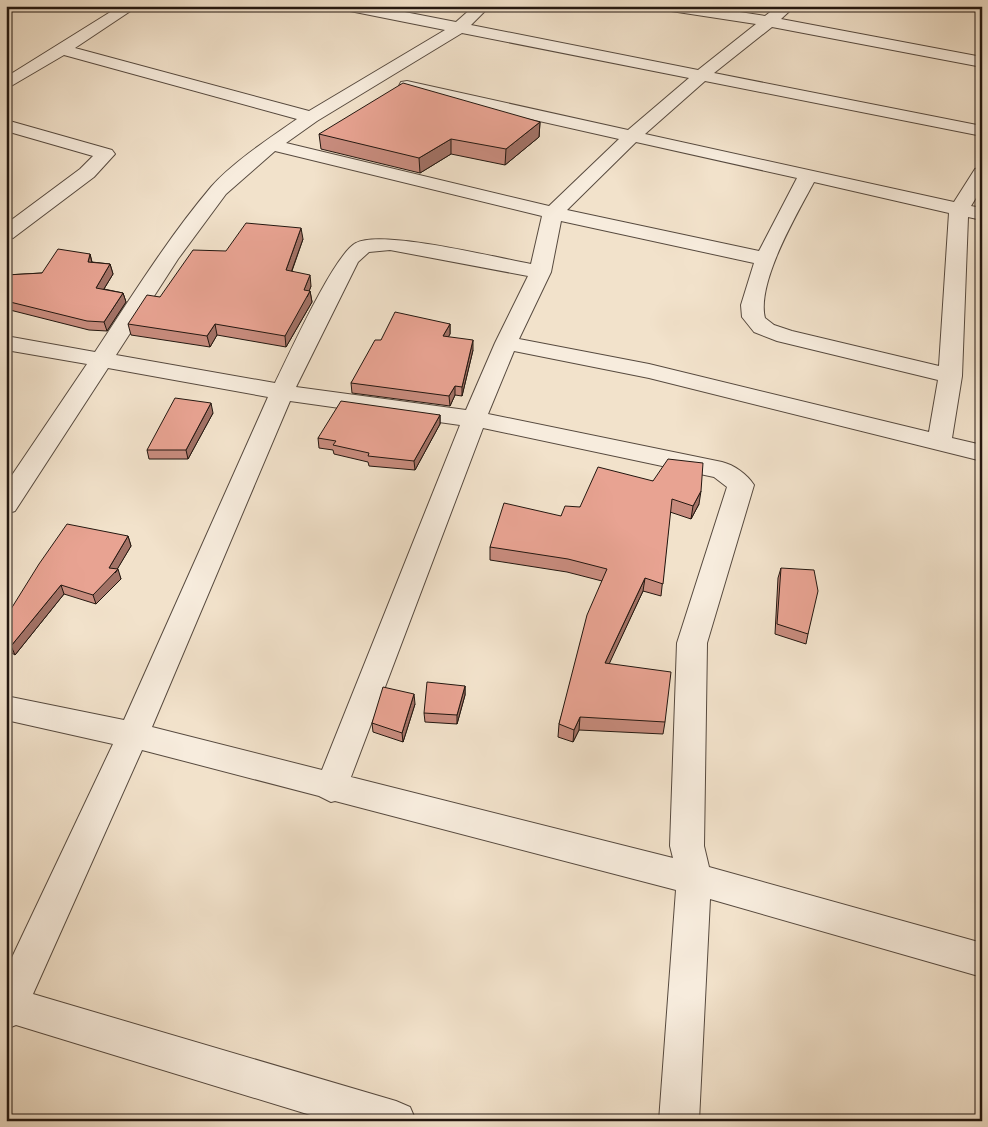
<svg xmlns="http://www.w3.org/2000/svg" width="988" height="1127" font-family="'IM FELL French Canon',serif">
  <rect width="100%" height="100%" fill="#f2e2cb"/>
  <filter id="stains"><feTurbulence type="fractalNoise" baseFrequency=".004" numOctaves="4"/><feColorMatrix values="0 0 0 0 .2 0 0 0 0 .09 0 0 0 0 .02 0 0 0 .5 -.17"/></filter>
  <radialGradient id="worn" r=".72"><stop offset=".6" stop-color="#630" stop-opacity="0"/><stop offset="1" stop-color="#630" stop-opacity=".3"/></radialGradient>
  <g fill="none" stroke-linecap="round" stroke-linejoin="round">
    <g stroke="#574a3f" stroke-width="2">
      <path id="minor" d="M120,6h18l-63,42 234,63 136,-81 -95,-19 -7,-5h31l82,16 18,-16h16l-19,19 227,45 58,-46 -85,-13 -7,-5h37l64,10 13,-10h17l-14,13 201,38v10l-210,-40 -58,46 268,53v10l-277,-55 -60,53 309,68 21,-33 7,-2v21l-11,18 11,2v12l-14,-3 -6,159 -10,62 30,7v16l-333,-83 -135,-27 -26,63 234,48c12,3 25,12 32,23l-47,158 -3,203 5,21 273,76v34l-272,-78 -11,222h-40l17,-231 -341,-89 -4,1 -12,-6 -177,-46 -109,244 363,107 14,6 6,14h-86l-314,-96 -10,4v-59l107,-226 -107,-24v-24l118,24 144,-323 -160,-29 -93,143 -9,3v-30l81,-120 -81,-14v-14l89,16c37,-56 73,-114 116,-165 21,-24 60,-50 86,-68l-233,-64 -58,34v-12zM462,33l227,45 -61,52 -221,-49 -6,1 -2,4 2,4 218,49 -70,67 -263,-63 31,-22zM636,142l161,36 -38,73 -192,-41zM275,151l267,65 -11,48c-33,-6 -150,-35 -175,-21 -22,11 -68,114 -81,140l-159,-28 62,-96 48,-65zM814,182l135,31 -10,153 -147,-35 -18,-6 -9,-7c-9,-35 32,-104 49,-136zM561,221l193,42 -13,42 1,12 12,15 23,9 161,39 -9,52 -280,-68 -130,-25 32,-67zM390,250l138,26 -33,67 -29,67 -170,-23 62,-125 11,-10zM290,401l170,24 -138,345 -170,-43zM483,428l231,49 13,10 -50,156 -7,203 3,12 -322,-81z
        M6,120l106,30 3,4 -21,23 -81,61 -7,2v-16l74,-55 13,-13 -87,-25z"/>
    </g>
    <use href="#minor" fill="#f7ecdd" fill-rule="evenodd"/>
  </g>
  <path fill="#c88c7e" stroke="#231710" d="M540,122l-1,15 -34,28 -54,-11 -31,19 -99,-24 -2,-15z
    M303,239l-11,32 19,15 -2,5h1l2,11 -26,45 -69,-12 -7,12 -79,-12 -3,-11 32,-27z
    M90,254l2,8 18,2 3,10 -9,15 19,4 3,9 -19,29 -18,-1 -83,-21v-34l36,-2z
    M450,324v10l-2,3 25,13 -11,46 -7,-1 -5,11 -98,-13 -1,-10 30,-43z
    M213,413l-25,46h-39l-2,-9z
    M440,415v9l-25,46 -46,-4 -1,-4 -34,-8 -1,-4 -14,-2 -1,-10z
    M653,481l46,23 -8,15 -21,-7 -9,84 -18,-5 -34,72 56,59 -2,12 -84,-4 -6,12 -15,-5 1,-13 43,-143 -35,-9 -77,-12v-13l71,-31 19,-9z
    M128,536l3,10 -14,23 4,10 -25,25 -32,-10 -49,61 -9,-6v-32z
    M781,568l27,66 -2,10 -31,-10 3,-56z
    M465,686v9l-8,29 -32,-2 -1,-9z
    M415,704l-12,38 -30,-10 -1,-9z"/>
  <path fill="#a27266" stroke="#231710" d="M540,122l-1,15 -34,28 1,-16z
    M451,139v15l-31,19 -1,-15z
    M301,228l2,11 -15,42 -2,-11z
    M90,254l2,9 -4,-1z
    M110,264l3,10 -14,23 -3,-9z
    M310,275l1,11 -4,11 3,-6 2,11 -26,45 -1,-11z
    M123,293l3,9 -19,29 -3,-9z
    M215,324l2,11 -7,12 -3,-11z
    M450,324v10l-7,12v-10z
    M473,340v10l-11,46v-9z
    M455,386v9l-5,11 -1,-10z
    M211,403l2,10 -25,46 -2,-9z
    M440,415v9l-25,46 -1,-9z
    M701,491l-2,13 -8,15 2,-13z
    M128,536l3,10 -16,27 3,-4 3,10 -25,25 -3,-9z
    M645,578l-2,13 -39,84 1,-12z
    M61,585l3,9 -49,61 -4,-9z
    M465,686v9l-8,29v-9z
    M414,694l1,10 -12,38 -1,-9z
    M580,717l-1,13 -6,12 1,-12z"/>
  <path fill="#e8a392" stroke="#231710" d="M403,83l137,39 -34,27 -55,-10 -32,19 -100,-24z
    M246,223l55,5 -15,42 24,5 -6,15 6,1 -25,45 -70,-12 -8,12 -79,-12 19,-29 13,2 33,-47 33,1z
    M58,249l32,5 -2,8 22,2 -14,24 27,5 -19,29 -17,-1 -81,-20v-26l36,-2z
    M395,312l55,12 -7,12 30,4 -11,47 -7,-1 -6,10 -98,-13 24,-43h6z
    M175,398l36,5 -25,47h-39z
    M341,401l99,14 -26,46 -46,-5 1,-3 -36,-8 3,-4 -18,-3z
    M668,459l35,4 -2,28 -8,15 -21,-7 -9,85 -18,-6 -40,85 66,9 -6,50 -85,-5 -6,13 -15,-6 28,-109 20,-46 -39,-10 -78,-12 14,-44 57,13 4,-10 15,1 18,-40 55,14z
    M67,524l61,12 -19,32 9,1 -25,26 -32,-10 -50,61 -5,-4v-25l33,-53z
    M781,568l33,2 4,21 -10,43 -31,-10z
    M427,682l38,4 -8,29 -33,-2z
    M383,687l31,7 -12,39 -30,-10z"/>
  <rect width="988" height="1127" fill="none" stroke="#f2e2cb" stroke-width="25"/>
  <rect x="8" y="8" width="973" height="1112" fill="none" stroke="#231710" stroke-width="2.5"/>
  <rect x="12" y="12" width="963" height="1102" fill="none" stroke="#231710"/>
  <rect width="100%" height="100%" filter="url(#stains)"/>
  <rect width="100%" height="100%" fill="url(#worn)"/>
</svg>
